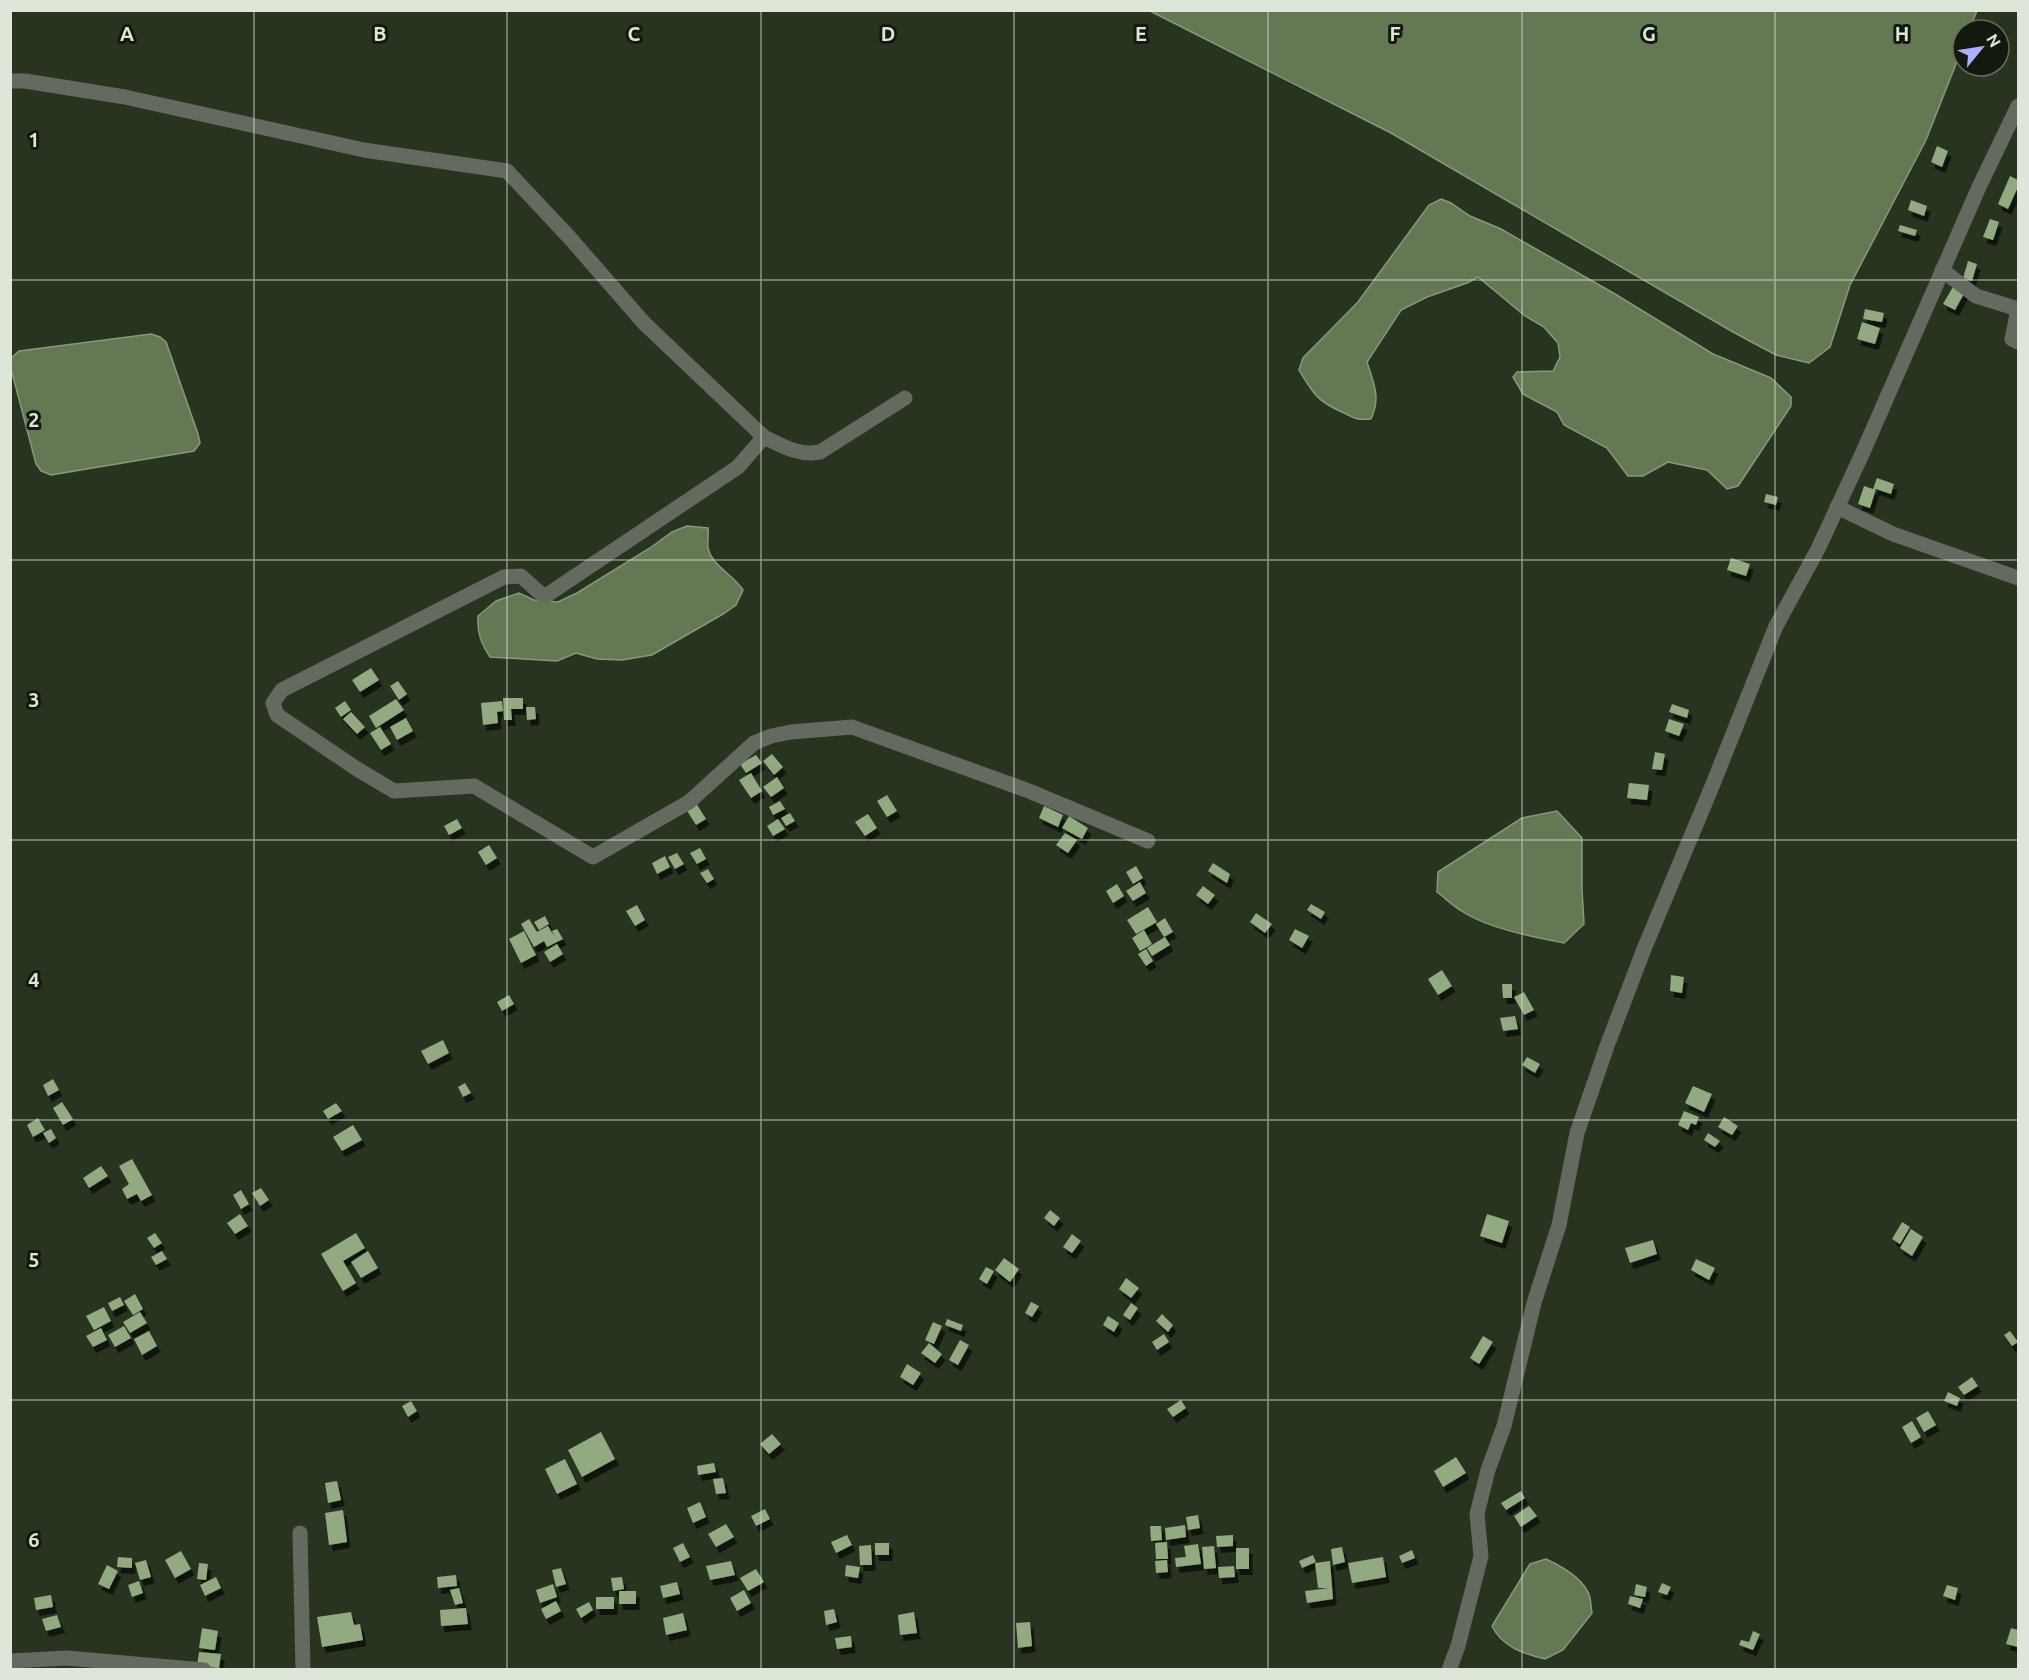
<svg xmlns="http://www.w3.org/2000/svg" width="2029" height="1680" font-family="Ubuntu,sans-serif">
  <defs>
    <filter id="shadow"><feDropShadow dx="3.5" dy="6" stdDeviation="0" flood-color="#0009"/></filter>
  </defs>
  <rect width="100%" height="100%" fill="#283320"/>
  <path fill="#637853" stroke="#88997b" stroke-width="1.5" d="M1150,11h827l-8,19h-6v16l-37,94 -76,145 -20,62 -21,16 -33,-8 -43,-23 -342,-199z
    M1441,199l10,4 19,13 31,13 114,65 98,60 58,24 20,19v9l-53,80 -11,3 -20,-19 -39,-8 -25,14h-15l-21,-28 -43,-23 -7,-13 -34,-18 -10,-17 4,-5 36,-1 7,-14 -2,-14 -14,-16 -19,-11 -47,-39 -11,6 -40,14 -26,13 -34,52c7,22 14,35 4,57 -16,1 -14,0 -27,-6 -27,-12 -30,-18 -45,-43l4,-12 55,-56 71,-97z
    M151,334l9,3 6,5 32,92 2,9 -6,8 -143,24 -10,-4 -5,-7 -25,-95v-11l8,-7z
    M687,526l21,2c1,7 -1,14 0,20 4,18 26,27 35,42l-7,15 -13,9 -71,41 -30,5 -25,-1 -21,-6 -19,8 -67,-4c-9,-14 -13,-24 -12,-41l18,-15 23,-8 15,7 24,2 19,-9 73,-45 22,-16z
    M1557,811l25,27v51l2,35 -20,19c-31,-6 -78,-15 -104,-33 -8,-5 -15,-12 -23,-18l1,-20 84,-54z
    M1546,1559c15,7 40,21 44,39 1,5 1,10 2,15l-29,37 -18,9c-21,-5 -43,-12 -53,-33l38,-62z"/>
  <path fill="#92a981" filter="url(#shadow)" d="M1937,146l11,5 -6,16 -11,-5z
    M2010,176l8,4v7l-10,22 -10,-5z
    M1911,200l16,6 -3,10 -16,-6z
    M1990,219l9,3 -6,18 -10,-3z
    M1900,225l17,5 -2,6 -17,-5z
    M1968,261l9,3 -5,17 -9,-3z
    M1954,285l11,7 -10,18 -12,-6z
    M1865,309l19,4 -2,9 -19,-3z
    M1862,322l18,6 -5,16 -18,-5z
    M1877,478l17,6 -3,10 -15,-5 -6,19 -12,-4 6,-18 9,3z
    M1766,494l12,3 -2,8 -12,-3z
    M1731,558l19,6 -4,12 -19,-6z
    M371,668l8,12 -19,12 -8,-12z
    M398,681l9,13 -8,6 -9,-14z
    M503,698h20v11h-12l1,11h-8z
    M396,699l8,11 -28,18 -7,-12z
    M345,701l6,9 -10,7 -6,-9z
    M502,701l1,10 -6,1 1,11 -15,2 -2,-22z
    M1672,704l17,6 -2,8 -18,-6z
    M526,707h9l1,12 -9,1z
    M351,712l14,15 -8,7 -14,-15z
    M406,718l7,13 -16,9 -7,-13z
    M1669,719l15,5 -5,12 -14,-5z
    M380,727l11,17 -10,6 -11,-17z
    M1655,752l10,2 -3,16 -10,-1z
    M772,754l11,13 -9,8 -11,-14z
    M756,755l6,8 -16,10 -6,-9z
    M751,773l11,18 -11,7 -12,-18z
    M777,777l7,11 -13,9 -8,-10z
    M1629,783l20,2 -2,15 -20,-2z
    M887,795l10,16 -10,6 -10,-16z
    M780,801l5,8 -12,6 -4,-8z
    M696,803l10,16 -10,6 -10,-16z
    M1044,806l19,9 -5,12 -19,-9z
    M790,813l5,8 -9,5 -5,-8z
    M868,814l9,14 -12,8 -10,-14z
    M1069,816l19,12 -6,11 -20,-11z
    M457,819l5,9 -13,7 -5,-9z
    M778,819l7,10 -12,7 -6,-10z
    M1065,833l12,7 -9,13 -12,-8z
    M489,845l8,13 -11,7 -8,-13z
    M700,848l6,11 -9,5 -7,-11z
    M677,853l7,11 -9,5 -7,-12z
    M665,856l5,11 -13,7 -5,-11z
    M1213,863l17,11 -3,9 -19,-12z
    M1136,866l7,12 -10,6 -7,-12z
    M708,869l6,10 -7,4 -7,-10z
    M1140,882l6,11 -13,8 -7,-10z
    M1117,884l7,12 -11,7 -7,-12z
    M1203,886l12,9 -7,9 -12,-9z
    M1311,904l14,8 -4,7 -14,-9z
    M637,905l8,15 -10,6 -9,-15z
    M1148,907l9,15 -21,12 -9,-14z
    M1256,913l16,11 -7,9 -15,-11z
    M545,916l4,8 -10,6 -5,-8z
    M1165,918l8,14 -9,5 -8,-13z
    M529,919l8,13 11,-6 6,10 -2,-5 5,-2 6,10 -16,8 -3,-6 -10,6 -13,-23z
    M1295,929l14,7 -7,12 -13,-8z
    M1144,930l8,14 -12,7 -8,-13z
    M524,931l12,24 -15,8 -12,-24z
    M1165,937l5,8 -18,11 -5,-8z
    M557,944l6,10 -13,8 -6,-10z
    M1146,949l7,12 -7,5 -8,-12z
    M1442,970l10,16 -14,9 -10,-16z
    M1671,975l13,2 -2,16 -12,-2z
    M1502,984h10v14h-9z
    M1524,992l10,18 -10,5 -10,-18z
    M509,995l5,9 -12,7 -5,-9z
    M1515,1016l3,13 -15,2 -3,-13z
    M443,1040l6,13 -21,11 -7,-13z
    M1527,1057l13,7 -5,9 -13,-8z
    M53,1079l6,11 -11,6 -5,-11z
    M465,1083l6,10 -8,4 -5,-10z
    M1693,1086l19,8 -8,18 -19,-9z
    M62,1102l11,17 -10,6 -10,-17z
    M336,1103l6,8 -14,8 -5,-8z
    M1684,1111l15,6 -3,8 -5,-2 -3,7 -10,-5z
    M1724,1117l14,9 -6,9 -14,-8z
    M38,1118l7,12 -12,7 -6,-12z
    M353,1125l9,15 -20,11 -9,-14z
    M51,1129l5,9 -7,5 -6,-10z
    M1708,1133l12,8 -5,6 -11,-7z
    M132,1159l20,36 -11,6 -4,-7 -10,5 -5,-10 7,-5 -10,-18z
    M101,1166l7,10 -19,12 -6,-10z
    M261,1188l8,12 -9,6 -8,-13z
    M241,1190l8,14 -8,5 -8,-14z
    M1050,1210l10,8 -6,8 -10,-8z
    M240,1214l8,12 -13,8 -8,-11z
    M1487,1214l22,7 -7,22 -22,-7z
    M1902,1222l8,5 -10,17 -8,-5z
    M1911,1229l12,8 -11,19 -12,-8z
    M155,1233l7,10 -8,5 -7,-10z
    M356,1233l9,15 -22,13 13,22 -13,8 -22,-37z
    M1072,1234l9,7 -9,12 -9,-6z
    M1653,1240l4,14 -27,9 -5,-15z
    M162,1251l5,8 -11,6 -5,-8z
    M368,1251l10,17 -17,10 -10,-16z
    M1004,1258l15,11 -9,13 -15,-12z
    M1696,1259l19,9 -6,12 -18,-10z
    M986,1267l8,4 -7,13 -8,-5z
    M1126,1278l13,10 -8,10 -12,-9z
    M135,1294l8,15 -10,6 -9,-14z
    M120,1297l4,8 -12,6 -4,-8z
    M1031,1302l8,4 -7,11 -7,-4z
    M1131,1303l7,5 -8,12 -7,-5z
    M104,1307l7,14 -17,9 -8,-14z
    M140,1312l7,11 -17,10 -7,-11z
    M1162,1314l11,11 -5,7 -12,-11z
    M1108,1316l11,7 -5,9 -11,-7z
    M947,1319l16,6 -2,6 -16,-6z
    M933,1322l9,4 -8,18 -9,-4z
    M124,1326l7,12 -16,9 -7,-12z
    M101,1328l6,12 -14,7 -7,-11z
    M149,1331l8,15 -15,9 -8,-16z
    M2010,1331l8,11 -6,4 -8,-11z
    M1164,1334l5,8 -12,8 -5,-8z
    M1483,1336l10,6 -14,22 -9,-6z
    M960,1340l9,5 -11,20 -9,-5z
    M929,1343l13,11 -7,9 -14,-10z
    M907,1364l14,9 -8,12 -13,-8z
    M1972,1377l6,9 -14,9 -6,-8z
    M1948,1392l12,6 -3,8 -13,-5z
    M1181,1400l5,8 -13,9 -6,-8z
    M411,1401l6,10 -9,6 -6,-11z
    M1928,1411l8,14 -12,7 -8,-14z
    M1912,1421l9,16 -10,6 -9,-16z
    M601,1432l14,27 -33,18 -14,-27z
    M772,1434l9,10 -12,10 -9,-10z
    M1456,1457l10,16 -23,14 -9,-16z
    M565,1459l12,25 -20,10 -12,-25z
    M714,1463l2,9 -18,3 -1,-9z
    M723,1478l3,15 -10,1 -3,-15z
    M337,1481l4,19 -13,3 -3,-20z
    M1521,1491l4,7 -19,12 -5,-7z
    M700,1502l6,15 -13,6 -6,-15z
    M1529,1506l8,10 -16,11 -7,-11z
    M765,1509l5,10 -14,7 -5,-10z
    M343,1510l4,32 -18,3 -4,-32z
    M1198,1515l2,13 -12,2 -2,-13z
    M726,1524l8,13 -18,10 -8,-13z
    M1185,1525l1,12 -20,3 -1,-12z
    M1150,1526h11l1,14 -11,1z
    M847,1535l5,10 -16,8 -5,-11z
    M1233,1535v11l-16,1 -1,-11z
    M1167,1542l1,17h-12l-1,-16z
    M683,1543l7,14 -10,5 -7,-14z
    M875,1543h14v12h-14z
    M1198,1544l3,20 -25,3 -1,-9 11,-1 -2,-11z
    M871,1545l1,20h-12l-1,-19z
    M1214,1546l2,22 -12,1 -2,-22z
    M1342,1547l3,15 -12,3 -2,-16z
    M1236,1548h13v21h-13z
    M1412,1550l3,8 -13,5 -3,-7z
    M181,1551l10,18 -16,9 -10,-18z
    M1313,1555l3,7 -14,6 -3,-7z
    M118,1557l14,1v10l-15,-1z
    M1383,1557l3,20 -34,6 -4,-20z
    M146,1560l5,17 -11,3 -5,-17z
    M1167,1560l1,12 -12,1 -1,-12z
    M731,1561l4,14 -25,5 -4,-14z
    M1330,1561l3,38 -26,4 -2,-12 24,-3h-11l-3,-25z
    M199,1563l9,1 -2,16 -9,-1z
    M107,1565l11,6 -9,18 -11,-5z
    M846,1565l14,2 -2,11 -13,-2z
    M1234,1566l1,11 -16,1 -1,-11z
    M561,1568l5,16 -10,3 -4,-17z
    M756,1569l8,13 -16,9 -8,-13z
    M456,1575l1,11 -19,2 -1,-11z
    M216,1577l5,11 -16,8 -5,-11z
    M622,1577l2,12 -11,2 -2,-13z
    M139,1581l4,12 -11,4 -4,-12z
    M677,1582l3,12 -17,4 -3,-12z
    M1662,1583l9,4 -4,8 -9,-3z
    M553,1584l4,13 -17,6 -4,-13z
    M1636,1584l11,3 -2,10 -11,-2z
    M1947,1585l11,3 -3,12 -12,-4z
    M459,1588l4,15 -8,2 -5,-15z
    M744,1590l7,13 -14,8 -7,-13z
    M619,1591h17v13h-17z
    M51,1595l2,12 -17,3 -2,-12z
    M1630,1596l13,3 -3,9 -12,-4z
    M596,1597h18v12h-18z
    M556,1601l5,10 -15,8 -5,-10z
    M589,1602l4,8 -12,8 -5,-9z
    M466,1608l2,16 -27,2 -1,-16z
    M834,1609l3,13 -11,3 -2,-14z
    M351,1612l3,13 6,-1 3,16 -41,7 -5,-30z
    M914,1612l3,21 -17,2 -2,-20z
    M683,1613l4,17 -21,5 -3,-17z
    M57,1615l4,12 -15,4 -4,-12z
    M1030,1622l2,24 -14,2 -2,-25z
    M202,1628l16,3 -3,19 -16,-2z
    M2011,1628l7,2v17l-12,-3z
    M1753,1631l7,3 -7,16 -14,-5 2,-5 8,2z
    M851,1636l1,11 -15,2 -2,-11z
    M199,1652l22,2 -2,14 -22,-2z"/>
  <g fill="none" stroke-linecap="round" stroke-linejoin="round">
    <path stroke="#646a60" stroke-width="15" d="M10,81h15l100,16 239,53 143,21 62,66 75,86 120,114 -26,30 -191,128 -6,-1 -20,-18 -17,1 -222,113 -9,13 4,12 80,54 37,22 80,-5 119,71 96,-55 65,-59 17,-7 20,-4 61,-5 177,64 119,50
      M1942,270l34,26 42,13 -6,30 6,3
      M764,437c19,9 34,19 56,15l85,-54
      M1837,507l56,27 125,44
      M300,1533l3,137
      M10,1661l57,-3 137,12
      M1449,1670l9,-24 23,-90 -4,-42 11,-44 16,-44 30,-123 25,-78 18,-92 30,-87 37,-97 69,-165 63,-158 42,-77 45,-97 116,-265 39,-81"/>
  </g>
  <path fill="none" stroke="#dee5d9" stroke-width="1.5" stroke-opacity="0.55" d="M254,10v1660M507,10v1660M761,10v1660M1014,10v1660M1268,10v1660M1522,10v1660M1775,10v1660M10,280h2008M10,560h2008M10,840h2008M10,1120h2008M10,1400h2008"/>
  <g font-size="20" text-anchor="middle" font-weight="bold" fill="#dee5d9" stroke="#141910" stroke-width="6" stroke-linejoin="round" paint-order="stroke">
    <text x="127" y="41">A</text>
    <text x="380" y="41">B</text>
    <text x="634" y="41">C</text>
    <text x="888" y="41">D</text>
    <text x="1141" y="41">E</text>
    <text x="1395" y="41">F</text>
    <text x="1649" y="41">G</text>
    <text x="1902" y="41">H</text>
    <text x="34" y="147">1</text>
    <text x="34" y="427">2</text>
    <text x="34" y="707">3</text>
    <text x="34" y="987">4</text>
    <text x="34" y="1267">5</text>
    <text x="34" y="1547">6</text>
  </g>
  <rect width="2029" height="1680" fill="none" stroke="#dee5d9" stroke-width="24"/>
  <g transform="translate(1981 48) rotate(60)"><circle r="28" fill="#141910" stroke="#656b60" stroke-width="1.5"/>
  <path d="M0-4.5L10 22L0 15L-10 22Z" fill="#acaffb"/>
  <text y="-9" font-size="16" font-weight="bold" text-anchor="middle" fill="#dee5d9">N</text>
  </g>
</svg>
